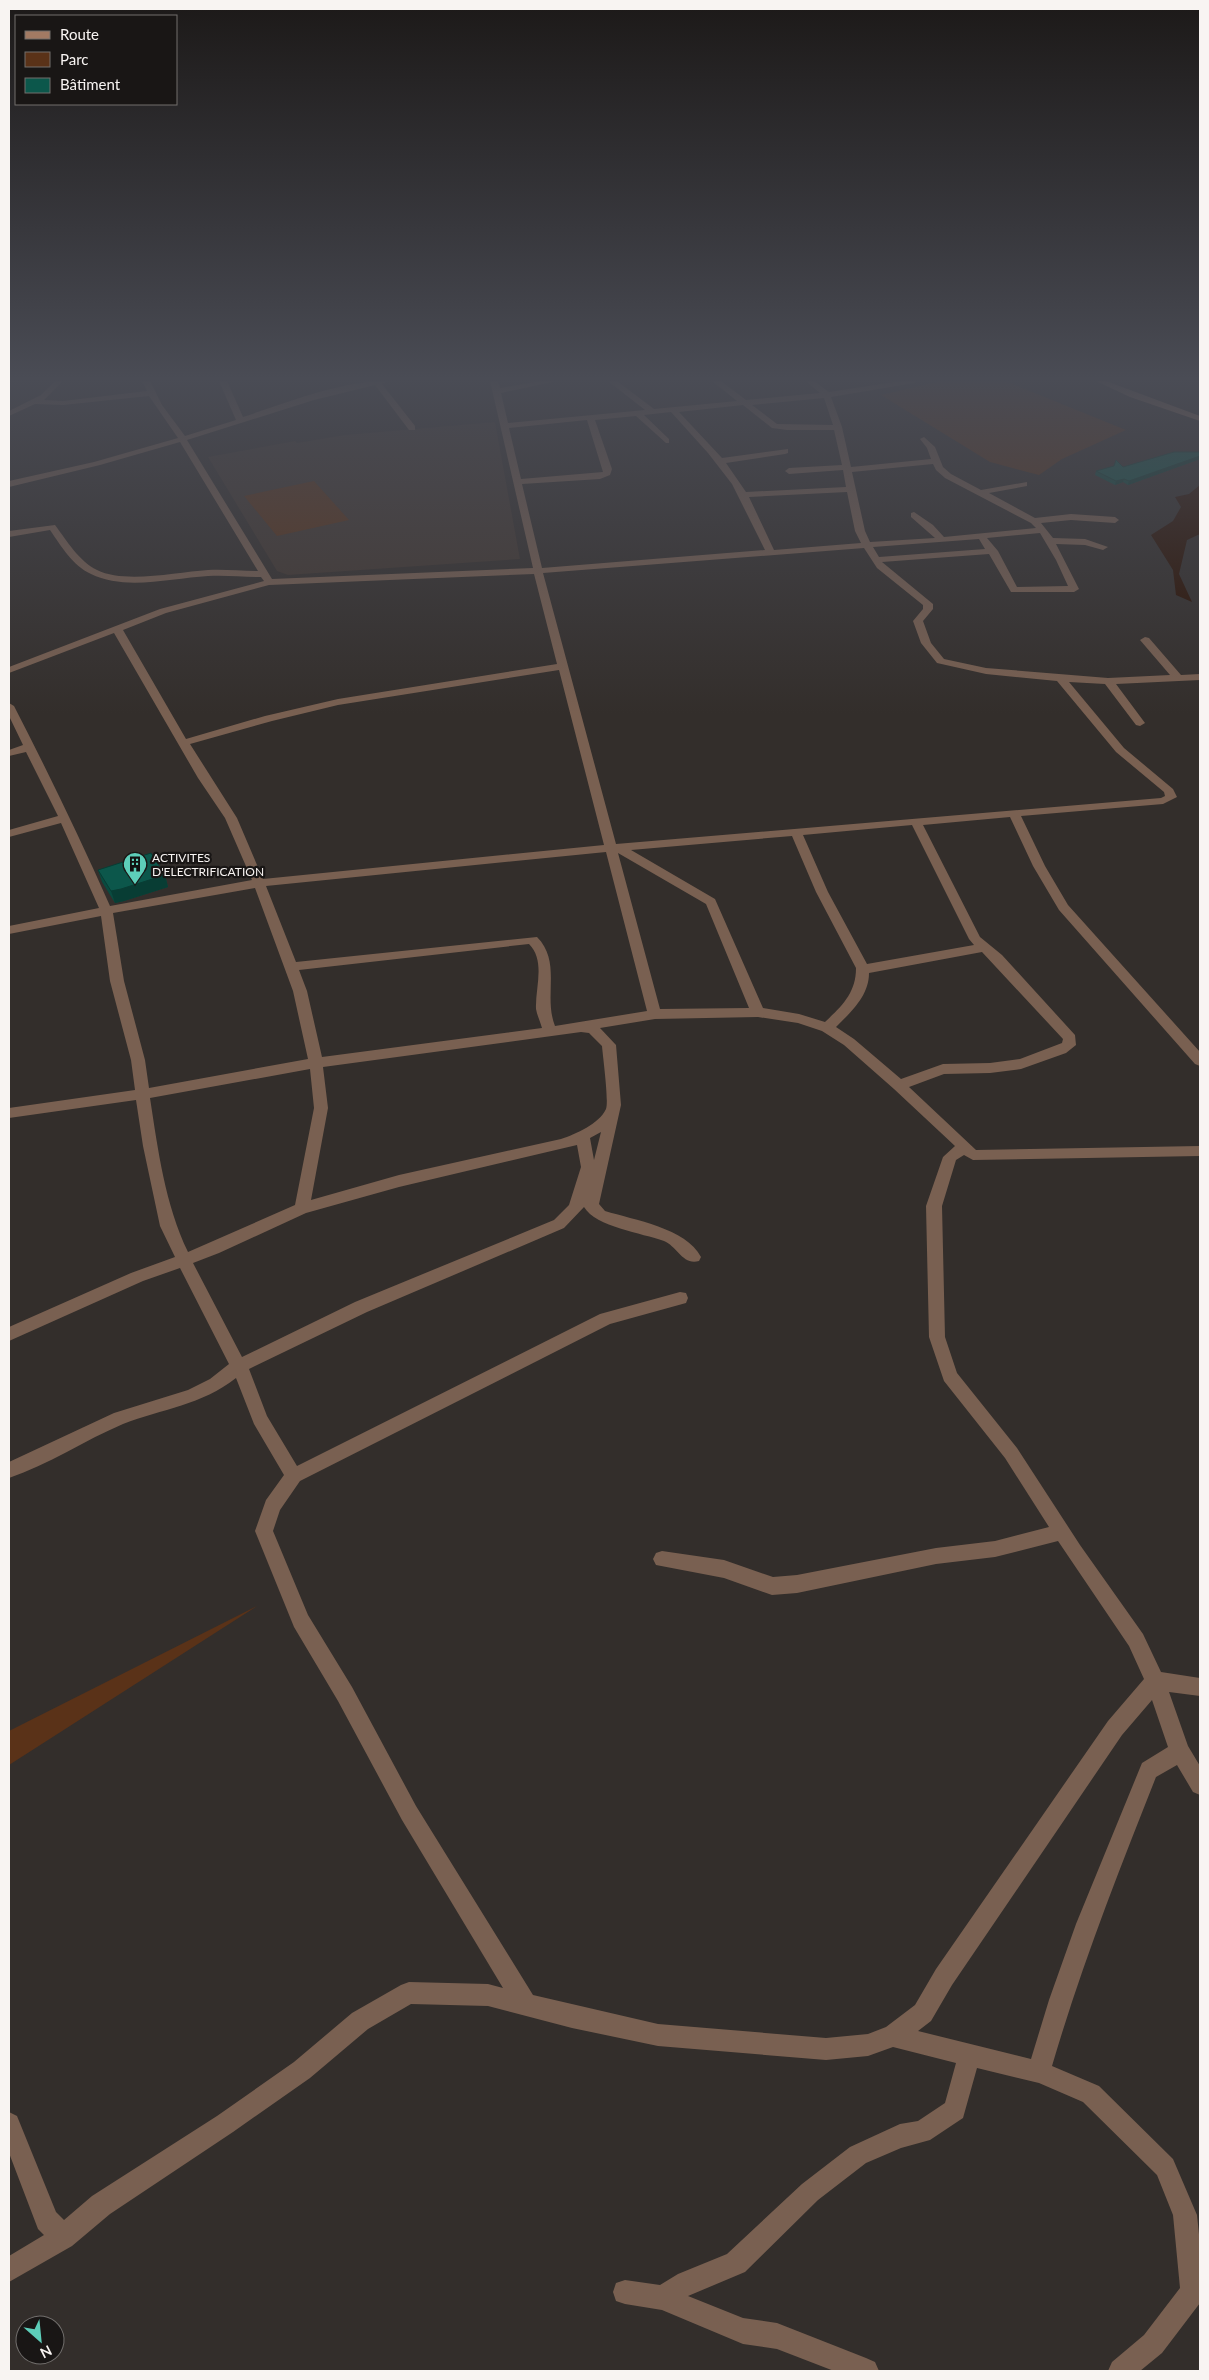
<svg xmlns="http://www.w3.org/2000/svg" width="1209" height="2380" font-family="Lato,sans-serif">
  <rect width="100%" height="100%" fill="#332e2b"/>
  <path fill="#41362f" d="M495,422l25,137 -232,16 -11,-4 -69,-114 87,-16 2,2 48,-8z"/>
  <path fill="#5a3218" d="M941,381h64l121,49 -64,29 -23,16 -49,-13 -109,-67z
    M314,481l35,39 -72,16 -33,-40z
    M257,1606l-248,159v-34z"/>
  <path fill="#2a0f00" d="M1200,485v49l-13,6 -8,34 13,28 -16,-7 -3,-25 -22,-35 22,-14 8,-14 -6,-10 14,-3z"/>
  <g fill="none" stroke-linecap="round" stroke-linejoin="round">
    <path fill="#796051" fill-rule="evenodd" d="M55,381h8l-19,19 19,1 84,-10 -5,-10h8l12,24 23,31 51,-16 -17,-39h8l16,36c46,-15 96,-36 145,-36l-6,3 33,42v4h-6l-34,-45 -61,15 -127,40 85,139 261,-11 -43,-187h8l2,7 41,-7h16l-56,12 7,30 137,-13 -37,-29h9l37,28 83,-8 -25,-20h9l25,19 74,-7 -14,-12h8l15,11 72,-11h17l-4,2 -83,14 11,30 9,40 80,-8 -4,-11 -7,-9 4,-2 11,10 8,20 8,7 30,16 46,-8v4l-38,7 46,25 36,-4 44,3 4,3 -4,3 -44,-3 -30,3 12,15 32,1 23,8 -5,3 -18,-5 -29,-1 23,45 -5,3h-63l-22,-38 -107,8 51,42v5l-10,12 8,22 13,16 42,9 122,10 62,-3 -30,-35 5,-3 4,1 32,37 19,-1v6l-84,4 29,39 -5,3 -4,-1 -31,-41 -36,-2 55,66 49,41 4,8 -14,7 -142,12 24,50 23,39 132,147v14l-5,-2 -136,-154 -26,-44 -23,-49 -87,8 57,112 22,18 73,80 1,10 -10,8 -45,16 -31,4 -46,1 -35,13 67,63 224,-4v10l-227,4 -9,-5 -8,5 -14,46 3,131 12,36 60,75 63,97 63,89 18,38 39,6v18l-31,-4 19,54 12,20v29l-7,-3 -16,-27 -21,12c-38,96 -75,190 -104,289l47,20 74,73 24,56 3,29v59l-38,50 -22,18h-32l4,-9 32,-27 36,-47 -7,-73 -16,-40 -74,-73 -44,-19 -62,-15 -14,50 -33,22 -29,8 -35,15 -48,37 -73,72 -57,24 55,22 34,5 89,35 9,4 4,9h-45l-57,-22 -34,-5 -81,-34 -37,-6 -9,-3 -3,-9 3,-9 9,-3 35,5 18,-11 49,-20 75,-70 48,-37 50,-23 18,-3 27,-18 11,-40 -63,-16 -25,9 -42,4 -168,-14 -86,-18 -84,-22 -77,-2 -43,25 -58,49 -77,54 -123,82 -38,32 -63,36v-26l35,-21 -6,-6 -29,-76v-41l8,4 39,96 8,8 28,-24 125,-80 77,-54 58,-49 49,-28 8,-3 79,2 15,4 -101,-168 -64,-119 -44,-74 -39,-96 11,-31 18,-25 -30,-51 -18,-46c-34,27 -74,31 -113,46 -38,16 -75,41 -114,54v-16l105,-49 74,-23 22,-11 19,-15 -49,-96 -37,13 -134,60v-14l122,-54 44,-16 -15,-31 -17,-80 -7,-46 -127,18v-10l126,-18 -4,-30 -21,-79 -9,-65 -92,18v-8l90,-18 -38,-85 -52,14v-7l49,-14 -32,-64 -17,4v-6l14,-5 -14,-29v-13l5,3c34,66 66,132 96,200l142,-26 -27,-62 -27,-40 -84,-145 -105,40v-6l151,-58 104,-28 -3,-4c-17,0 -35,-2 -53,-1 -36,2 -83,15 -117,-2 -18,-8 -30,-28 -41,-44l-41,7v-6l46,-6c12,16 24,36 42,45 28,14 80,2 111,0 16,-1 33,1 50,1l-78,-129 -80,23 -91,22v-6l85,-19 84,-24 -29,-42 -86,9 -28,-1 -26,12v-5l32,-16zM824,398l9,27 -56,-1 -25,-19zM743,405l29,23 15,2h47l8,35 -53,3 -4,3 4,3 54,-4 3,17 -100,5 -20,-29 59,-9 3,-1v-4l-66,9 -43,-46zM671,412l37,41 24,31 33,66 -223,18 -20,-84 78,-5 10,-4 2,-6 -17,-49 41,-4 30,27h3v-4l-25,-24zM587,420l16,52 -82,7 -12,-51zM933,464l3,6 9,8 86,45 5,5 -92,9 -11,-12 -19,-13 -3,1v4l24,21 -65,4 -5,-11 -13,-59zM847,492l8,39 6,12 -87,7 -25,-53zM1040,533l16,27 12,26 -51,1 -19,-36 -11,-13zM979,539l6,10 -106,8 -6,-10zM864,548l13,20 46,37v4l-10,12 8,22 16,20 49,11 71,7 59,71 48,40 1,4 -4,2 -545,46 -73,-271zM534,574l23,90 -219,35 -73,17 -79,23 -63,-109 43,-17 103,-28zM559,670l45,175 -341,34 -26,-61 -47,-74 82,-23 66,-16zM912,825l57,114 5,6 -107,19 -39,-72 -25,-57zM792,836l24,56 40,76c0,25 -14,38 -31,54l-26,-8 -36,-6 -48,-109 -84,-49zM606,852l41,159 -92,15c-12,-30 7,-64 -18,-89l-241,25 -30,-76zM618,853l88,51 43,104 -89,1zM255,888l38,103 15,68 -159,29 -4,-28 -21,-79 -11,-68zM529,944c17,17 6,44 7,65 1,6 4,12 6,19l-220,29 -15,-66 -8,-21zM982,952l81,87 -1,4 -42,16 -30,4 -47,1 -42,15 -47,-40 -18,-12c15,-15 33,-31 33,-54zM758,1017l40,6 24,8 22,14 50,44 61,57 -12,11 -17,49 3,131 15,44 61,77 44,69 -54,14 -59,7 -139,27 -24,2 -49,-17 -62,-9 -6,2 -3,6 3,6 68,13 48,17 25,-2 139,-29 59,-7 63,-16 71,105 15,33 -36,42 -172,248 -21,36 -29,22 -18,7 -42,4 -168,-14 -125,-29 -117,-189 -64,-119 -44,-72 -35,-84 7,-21 20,-29 310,-157 76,-21 2,-5 -2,-5 -6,-1 -80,22 -303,152 -30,-50 -18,-47 118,-57 197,-84 20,-21c12,20 58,26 80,34 13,5 19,25 35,20l2,-4c-15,-29 -67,-37 -96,-46l-6,-7 22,-99 -5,-60 -16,-17 55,-9zM581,1032l8,1 13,13c1,12 7,55 4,63 -7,15 -30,25 -45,30l-162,36 -88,25 17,-92 -5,-41zM310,1069l4,39 -19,97 -107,47c-23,-48 -30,-102 -38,-154zM601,1132l-7,28 -4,-22zM577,1145l4,22 -12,38 -15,15 -199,82 -113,55 -49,-94 26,-10 87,-40 93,-26zM1152,1700l16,47 -26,16 -66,161 -27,76 -18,59 -113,-28 13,-10 21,-36 170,-250z"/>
    <path fill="#a27a63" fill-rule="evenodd" d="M1096,381h10l94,35v5l-70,-24z"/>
  </g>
  <path fill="#0a4b40" d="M1200,452v7l-72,26 -5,-3 -8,3 -20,-10 1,-4 27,-4z
    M98,870l67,5 3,12 -44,14 -9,2 -13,-21z"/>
  <path fill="#083d34" d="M1200,456v3l-72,26 1,-4z
    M1124,479l-1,3 -8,3 1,-4z
    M165,875l3,12 -44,14 -9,2 -4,-12z"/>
  <path fill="#0c574b" stroke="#083d34" d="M1174,452h26v4l-71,25 -5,-2 -8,2 -20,-10 18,-5 2,-6 7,7z
    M151,853l14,22 -44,14 -10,2 -13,-21z"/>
  <linearGradient id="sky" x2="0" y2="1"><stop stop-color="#1c1918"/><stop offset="0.53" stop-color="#4a4c55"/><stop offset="1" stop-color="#4a4c55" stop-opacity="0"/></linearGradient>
  <rect width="1209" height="714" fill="url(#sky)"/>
  <defs>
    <g id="building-pin" transform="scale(1.25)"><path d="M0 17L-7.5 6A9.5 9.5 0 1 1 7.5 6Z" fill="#5dceb9" stroke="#191615"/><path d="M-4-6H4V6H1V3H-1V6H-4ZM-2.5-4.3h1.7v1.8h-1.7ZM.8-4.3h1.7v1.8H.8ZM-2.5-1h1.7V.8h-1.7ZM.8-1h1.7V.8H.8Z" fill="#111"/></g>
  </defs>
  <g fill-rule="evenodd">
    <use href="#building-pin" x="135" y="864"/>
  </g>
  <g text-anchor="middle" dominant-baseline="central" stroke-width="4.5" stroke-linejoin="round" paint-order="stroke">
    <g font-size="12" fill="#f8f4f2" stroke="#191615" text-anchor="start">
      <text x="152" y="857">ACTIVITES<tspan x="152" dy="14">D'ELECTRIFICATION</tspan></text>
    </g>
  </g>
  <rect width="1209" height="2380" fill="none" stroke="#f8f4f2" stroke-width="20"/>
  <rect x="15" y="15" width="162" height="90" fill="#191615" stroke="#726f6d"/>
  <rect x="25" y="31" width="25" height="8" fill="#a27a63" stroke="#726f6d"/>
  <text x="60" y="40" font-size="15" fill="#f8f4f2">Route</text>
  <rect x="25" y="52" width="25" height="15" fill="#5a3218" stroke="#726f6d"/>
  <text x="60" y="65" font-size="15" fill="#f8f4f2">Parc</text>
  <rect x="25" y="78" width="25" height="15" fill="#0c574b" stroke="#726f6d"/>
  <text x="60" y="90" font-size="15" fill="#f8f4f2">Bâtiment</text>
  <g transform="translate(40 2340) rotate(153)"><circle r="24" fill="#191615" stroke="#726f6d"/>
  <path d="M0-4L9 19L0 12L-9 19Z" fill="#5dceb9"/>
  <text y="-8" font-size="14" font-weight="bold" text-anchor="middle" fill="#f8f4f2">N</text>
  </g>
</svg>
